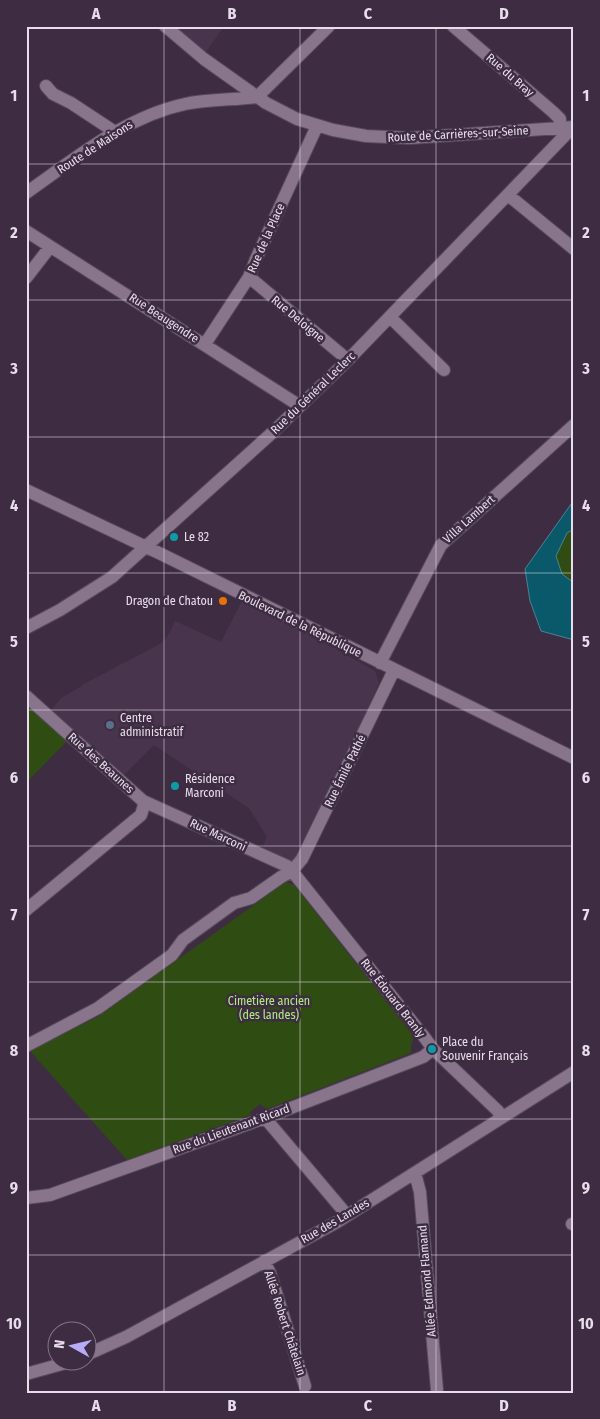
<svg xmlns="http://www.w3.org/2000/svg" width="600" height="1419" font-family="'Fira Sans Condensed',sans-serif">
  <rect width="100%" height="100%" fill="#3e2d42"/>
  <path fill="#49344e" d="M173,26h51l-18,26z
    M244,597l131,74 4,12 -78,176 -9,9 -31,-17 6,-14 -18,-29 -95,-63 -33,33 -71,-66 11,-14 21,-12v-1l80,-42 8,-11 5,-11 46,21z"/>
  <path fill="#2f4d13" d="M574,529v54l-12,-9 -6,-18 11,-23z
    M26,703l41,38 -41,42z
    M286,882l8,3 120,152 -3,8v8l-144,56 -7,-5 -9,7 -1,4 -123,45 -97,-109 69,-35z"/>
  <path fill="#0a596b" stroke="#4d8191" d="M574,500v29l-7,4 -11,23 6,18 12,9v57l-33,-9 -11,-30 -5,-32z"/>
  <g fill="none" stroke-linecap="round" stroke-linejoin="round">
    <g stroke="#57495b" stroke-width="14">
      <path id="minor" d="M165,26l39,33 62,44 31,16 36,11 33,6 43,2 165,-11
        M453,26l100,86 7,7v9
        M46,86l7,8 18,9 44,29
        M257,97l72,-71
        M26,193c50,-35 99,-76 159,-89 24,-5 49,-4 72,-7
        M508,195l66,54
        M26,231l274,175
        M249,277l99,83
        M26,278l24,-31
        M390,317l54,53
        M205,344l44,-67 7,-18 61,-133
        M26,490l135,64 413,204
        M26,628l34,-18 52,-33 161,-145 75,-72 226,-234
        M380,663l61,-118 133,-120
        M26,696l117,105 1,4 -3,10 -115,95
        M143,801l144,65 5,5 133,167 8,11 65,62 3,7
        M26,1046l72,-38 74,-53 11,-15 51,-37 17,-5 30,-21 11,-6 10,-12 92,-189
        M265,1118l82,97
        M415,1173l5,19 17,198
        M26,1198l24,-3 215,-77 158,-61 10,-8
        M572,1224l2,1
        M264,1261l6,12 35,113
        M88,1354l38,-17 211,-115 237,-150
        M26,1374l43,-12"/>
    </g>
    <use href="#minor" stroke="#88758c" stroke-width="12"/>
  </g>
  <path fill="none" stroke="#e8deeb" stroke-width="1" stroke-opacity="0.55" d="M164,26v1367M300,26v1367M436,26v1367M26,164h548M26,300h548M26,437h548M26,573h548M26,710h548M26,846h548M26,982h548M26,1119h548M26,1255h548"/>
  <g fill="#0f9aa8" stroke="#3e2d42" stroke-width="2">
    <circle cx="174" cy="537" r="5"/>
    <circle cx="175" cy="786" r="5"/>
    <circle cx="432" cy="1049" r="5"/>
  </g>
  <circle fill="#e8710a" stroke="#3e2d42" stroke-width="2" cx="223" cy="601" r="5"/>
  <circle fill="#5c6f8a" stroke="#3e2d42" stroke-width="2" cx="110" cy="725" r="5"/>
  <g text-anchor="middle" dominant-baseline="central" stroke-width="5" stroke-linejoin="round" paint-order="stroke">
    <g font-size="12" fill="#e8deeb" stroke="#3e2d42">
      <text transform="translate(510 75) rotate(41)">Rue du Bray</text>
      <text transform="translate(458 134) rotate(-3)">Route de Carrières-sur-Seine</text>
      <text transform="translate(95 147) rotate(-33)">Route de Maisons</text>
      <text transform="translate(266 238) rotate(-66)">Rue de la Place</text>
      <text transform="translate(164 318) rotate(33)">Rue Beaugendre</text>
      <text transform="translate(298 319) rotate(40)">Rue Deloigne</text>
      <text transform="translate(313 393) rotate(-44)">Rue du Général Leclerc</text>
      <text transform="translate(469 519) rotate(-42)">Villa Lambert</text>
      <text transform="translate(300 624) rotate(26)">Boulevard de la République</text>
      <text transform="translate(101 763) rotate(42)">Rue des Beaunes</text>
      <text transform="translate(345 771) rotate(-64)">Rue Émile Pathé</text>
      <text transform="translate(218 835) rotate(25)">Rue Marconi</text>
      <text transform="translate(393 998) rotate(52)">Rue Édouard Branly</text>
      <text transform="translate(231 1129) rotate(-20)">Rue du Lieutenant Ricard</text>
      <text transform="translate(335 1221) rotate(-30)">Rue des Landes</text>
      <text transform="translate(427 1281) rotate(-95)">Allée Edmond Flamand</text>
      <text transform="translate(285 1323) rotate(72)">Allée Robert Châtelain</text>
    </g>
    <g font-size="12" fill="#e8deeb" stroke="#3e2d42" text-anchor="start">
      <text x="184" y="537">Le 82</text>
      <text x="213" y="601" text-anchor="end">Dragon de Chatou</text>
      <text x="120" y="718">Centre<tspan x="120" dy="14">administratif</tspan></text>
      <text x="185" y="779">Résidence<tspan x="185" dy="14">Marconi</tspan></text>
      <text x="442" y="1042">Place du<tspan x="442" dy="14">Souvenir Français</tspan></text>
    </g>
    <g font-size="12" fill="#afed80" stroke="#3e2d42">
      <text x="269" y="1001">Cimetière ancien<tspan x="269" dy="14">(des landes)</tspan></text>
    </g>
  </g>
  <rect width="600" height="1419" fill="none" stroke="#3e2d42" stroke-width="55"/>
  <g transform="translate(72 1346) rotate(278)"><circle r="24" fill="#3e2d42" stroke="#827486"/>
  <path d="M0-4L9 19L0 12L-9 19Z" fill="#b6acf8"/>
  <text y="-8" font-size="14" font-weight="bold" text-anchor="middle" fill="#e8deeb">N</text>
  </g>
  <rect x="28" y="28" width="544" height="1364" fill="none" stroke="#e8deeb" stroke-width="2"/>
  <g font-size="16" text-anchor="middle" font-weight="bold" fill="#e8deeb">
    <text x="96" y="19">A</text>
    <text x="232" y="19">B</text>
    <text x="368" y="19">C</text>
    <text x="504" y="19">D</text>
    <text x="14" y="101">1</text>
    <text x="586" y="101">1</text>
    <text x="14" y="238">2</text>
    <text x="586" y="238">2</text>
    <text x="14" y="374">3</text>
    <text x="586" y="374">3</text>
    <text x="14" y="511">4</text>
    <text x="586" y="511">4</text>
    <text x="14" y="647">5</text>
    <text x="586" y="647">5</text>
    <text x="14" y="783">6</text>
    <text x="586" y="783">6</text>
    <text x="14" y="920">7</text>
    <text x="586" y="920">7</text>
    <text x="14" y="1056">8</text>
    <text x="586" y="1056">8</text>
    <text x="14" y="1193">9</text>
    <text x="586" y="1193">9</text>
    <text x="14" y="1329">10</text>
    <text x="586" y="1329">10</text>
    <text x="96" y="1411">A</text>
    <text x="232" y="1411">B</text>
    <text x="368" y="1411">C</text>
    <text x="504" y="1411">D</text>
  </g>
</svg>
